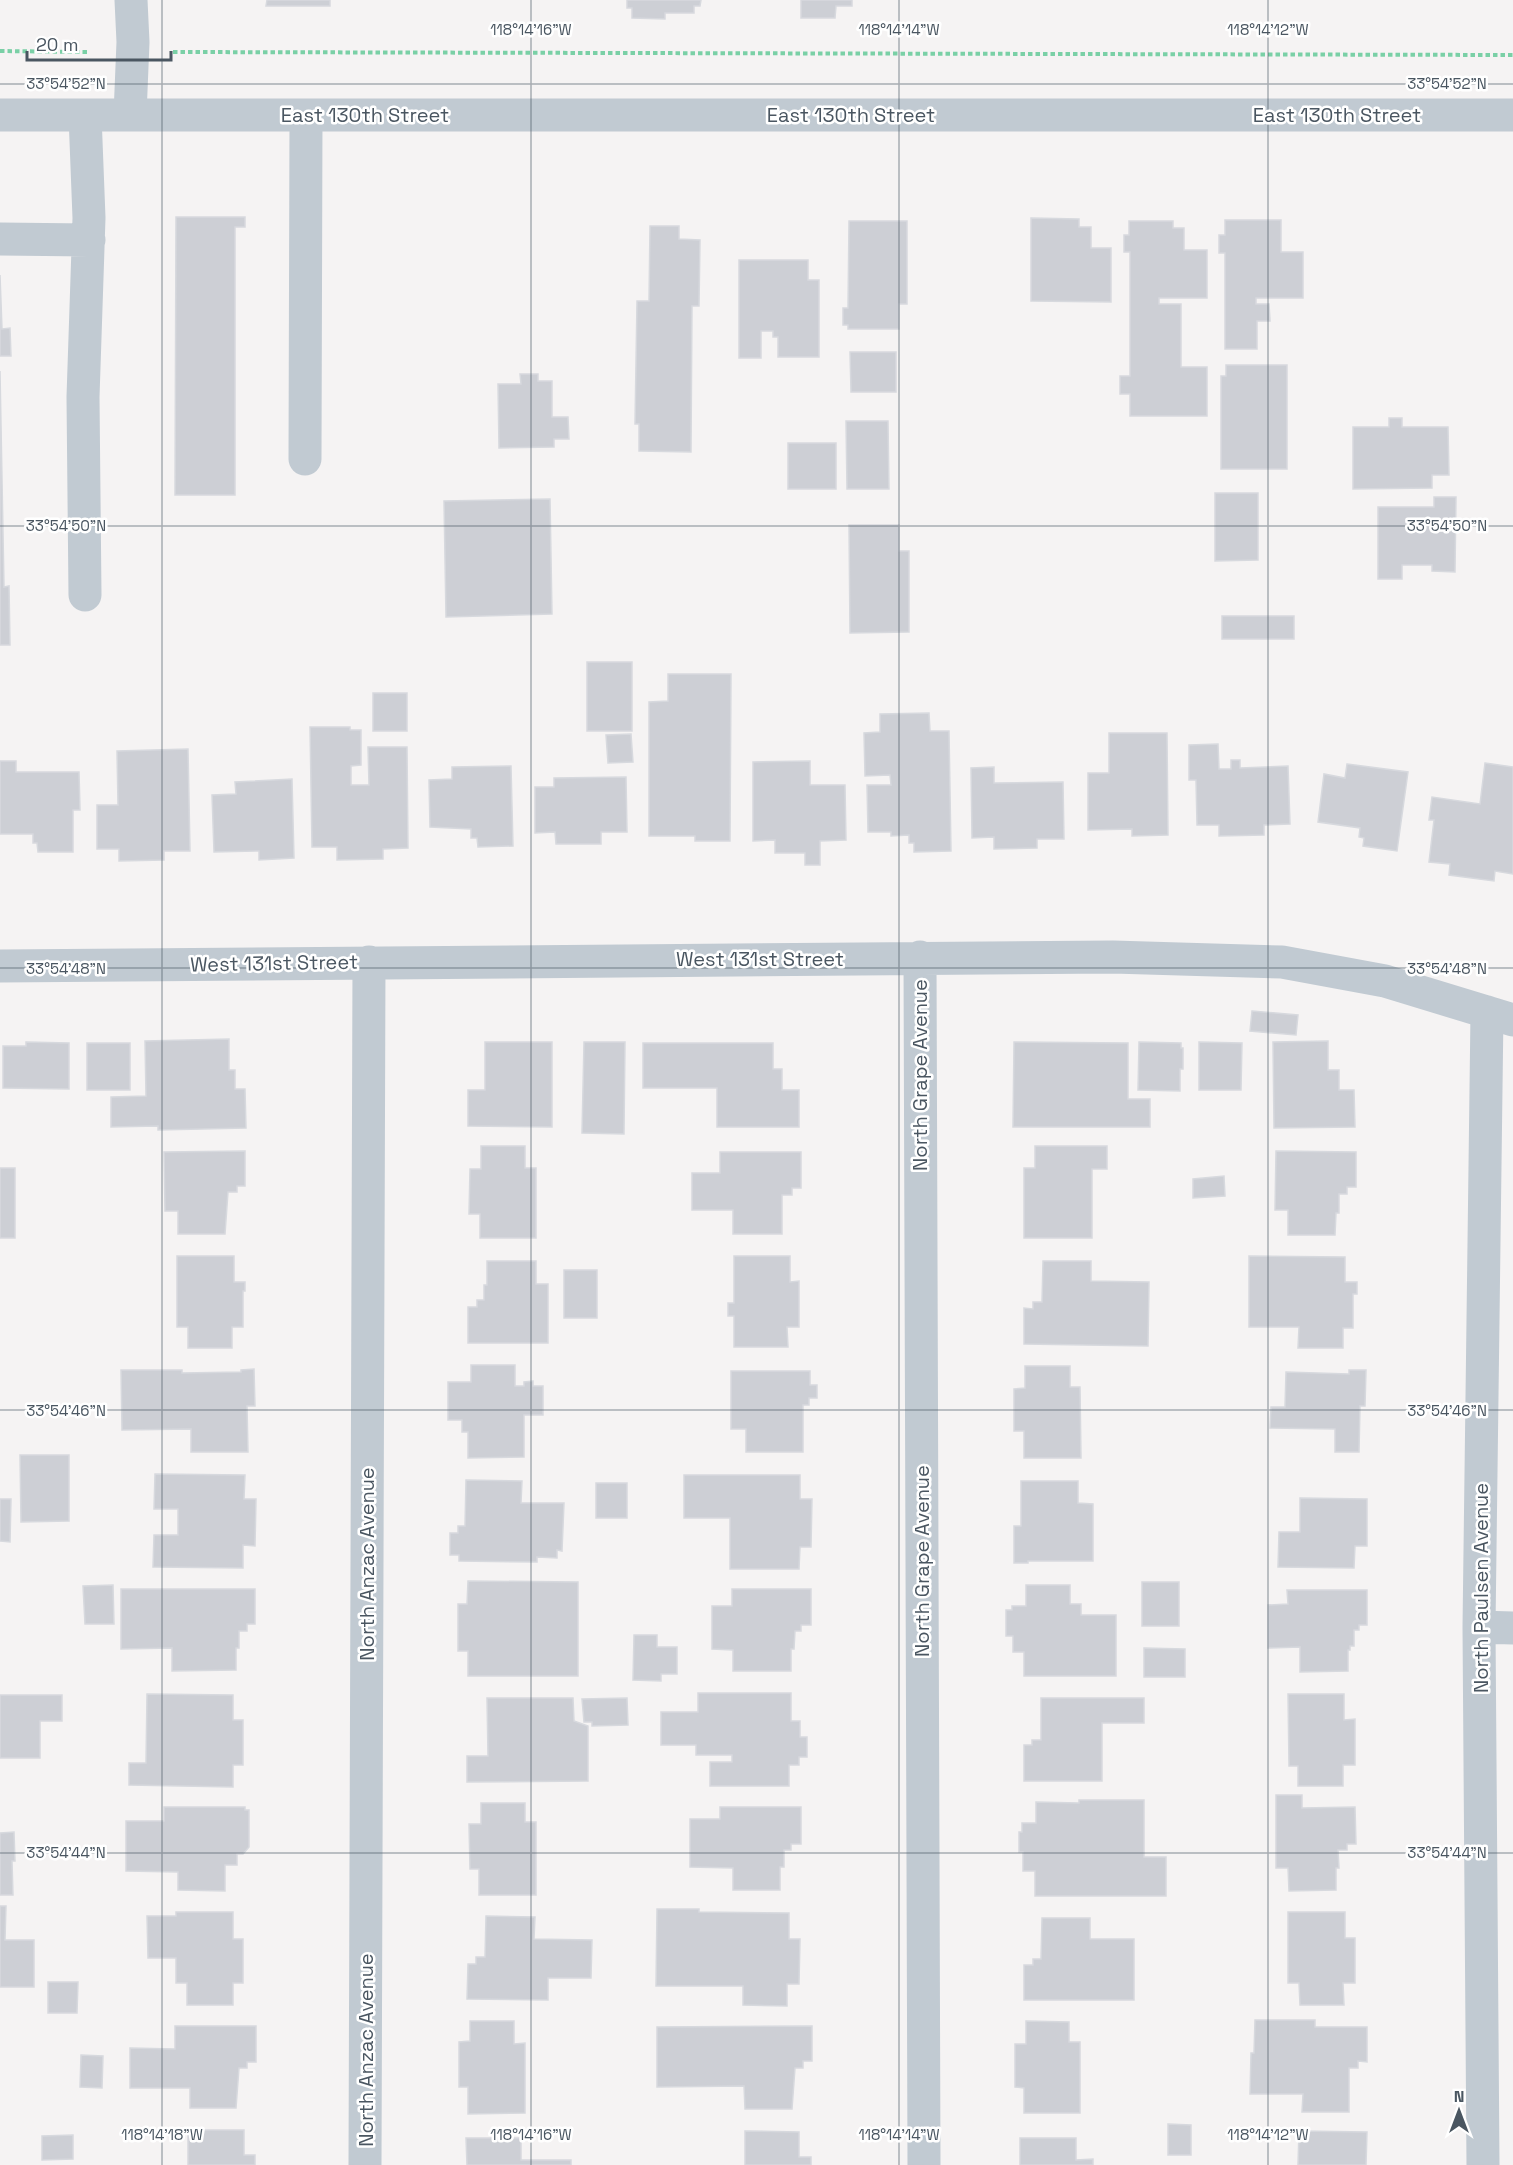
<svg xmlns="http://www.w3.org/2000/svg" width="1513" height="2165" font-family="'Space Grotesk',sans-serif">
  <rect width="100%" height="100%" fill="#f5f3f3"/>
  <path fill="#cdcfd5" stroke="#d7d9de" stroke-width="1.5" d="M267,0h63v6h-64z
    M627,0h74l-1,6h-6v7h-29v6l-33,-1v-10h-5z
    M801,0h51v6h-16l-1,12h-34z
    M176,217h69v10h-10v268h-60z
    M1031,218l48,1v8h12v21h20v54l-80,-1z
    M1225,220h56v32h22v46h-47v6h13l1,17h-13v28h-32v-96h-6v-18h6z
    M849,221h58v83h-8v25h-51v-4h-5v-17h5z
    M1129,221h44v7h11v22h23v48h-48v6h22v63h26v49h-77v-22h-10v-18h10v-124h-6v-17h5z
    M650,226h29v13l21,1 -1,66h-7l-1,146 -52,-1v-27h-4l2,-123h12z
    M739,260h69v20h11v77h-41v-20h-5v-6h-12v27h-22z
    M0,275l2,54 8,-1 1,28h-11z
    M850,352h46v40h-45z
    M1226,365h61v104h-66v-93h5z
    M0,371l4,216 5,-1 1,59h-10z
    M520,374h18v7h14v36h16l1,22h-15v8l-55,1 -1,-64h23z
    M1389,418h13v9h46l1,48h-17v13l-79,1v-62h36z
    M846,421h42l1,68h-42z
    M788,443h48v46h-48z
    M1215,493h43v67l-43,1z
    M1434,497h22l-1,75 -23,-1v-6h-30v14h-24v-72h56z
    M550,499l2,115 -106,3 -2,-116z
    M849,525h50v26h10v81l-59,1z
    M1222,616h72v23h-72z
    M587,662h45v69h-45z
    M668,674h63l-1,167h-35v-5h-46v-134l19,-1z
    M373,693h34v38h-34z
    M929,713l1,18h19l2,120 -37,1v-9h-5v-8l-18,1v-4h-23l-1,-47h24l-1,-10 -25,1 -1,-43 16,-1v-18z
    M310,727h40v3h11v35l-10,1v19h18l-1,-38h39l1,101 -25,1v10l-46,1v-13h-25z
    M1109,733h58l1,102 -36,1v-7l-44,1v-57h21z
    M631,734l2,28 -25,1 -2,-28z
    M1218,744l1,25h12v-9h9v8l48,-2 2,58 -26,1v10l-45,1v-11h-22l-1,-45h-7v-35z
    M188,749l2,102h-26v9l-45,1v-12h-22v-44h21l-1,-54z
    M0,761h16v11h63l1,38h-7v42h-35l-1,-9h-4v-9h-33z
    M810,761v24h35l1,55 -26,1v24h-15v-12h-30v-13l-22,1v-79z
    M1485,763l28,4v107l-18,-3 -1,10 -45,-6 1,-11 -21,-2 5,-42h-5l3,-23 48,7z
    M1347,764l61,8 -11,79 -34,-5 1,-8 -5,-1 1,-9 -42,-6 6,-48 21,4z
    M511,766l2,80 -35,1 -1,-9h-6v-9l-41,-2 -1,-47 23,-1v-12z
    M994,767v16l69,-1 1,57h-27v9l-43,1v-12l-22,1 -1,-70z
    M626,777l1,55h-26v12h-45l-1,-12 -20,1v-46h19v-9z
    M292,779l2,79 -35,2v-9l-45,1 -2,-57 24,-1 -1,-12z
    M1252,1011l46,4 -2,20 -46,-4z
    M229,1039v31h6v19h10l1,39 -88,2v-4l-47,1v-30l35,-1 -1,-55z
    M1328,1041v29h11v20h15l1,37 -81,1 -1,-86z
    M26,1042l43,1v46l-66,-1v-42h23z
    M485,1042h67v85l-84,-1v-36h17z
    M584,1042h41l-1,92 -42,-1z
    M1014,1042l114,1v56h22v28h-137z
    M1139,1042l42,1v5h2v21h-3v22l-42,-1z
    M1199,1042l43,1 -1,47h-42z
    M87,1043h43v47h-43z
    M643,1043h130v26h9v21h17v37h-82v-39h-74z
    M481,1146h44v22h11v70h-56v-24h-11l1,-45h11z
    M1035,1146h72v23h-15v69h-68v-70h11z
    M245,1151v35h-8v6h-9l-3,42h-47v-23h-13l-1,-59z
    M1276,1151l80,1v35h-9v7h-8v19h-3l-1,22h-47v-25h-13z
    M720,1152h81v36h-9v7h-10v39h-49v-24h-41v-37h28z
    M0,1168h15v70h-15z
    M1224,1176l1,20 -32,2v-19z
    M177,1256h57v26h11v9h-2v36h-11v21h-44v-21h-11z
    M734,1256h56v26l9,-1v46h-12l1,20h-54v-31h-6v-13h6z
    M1249,1256l96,1v25h12v12h-4v34h-10v20h-45l1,-21h-50z
    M487,1261h49v23h12v59h-80v-36h9v-7h7v-15h3z
    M1043,1261h48v20l58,1 -1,64 -124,-2v-36l9,1v-7h9z
    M564,1270h33v48h-33z
    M471,1365h44v21h9v-4l9,-1v5h10v29h-19v42l-56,1v-26h-6v-12h-14v-38h23z
    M1025,1366h45v21h10l1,71h-57v-27h-10v-42l11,-1z
    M254,1369l1,37h-8l1,46h-57v-23l-69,1 -1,-60h61v3l59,-1v-2z
    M1349,1370h17l-1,36h-5l-1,46h-24v-23l-65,-1 1,-21h14l1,-35 63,2z
    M731,1371h79v14h7v13h-8v7h-6v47h-57v-23h-15z
    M20,1455h49v66l-48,1z
    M155,1474l90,1 -1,24h12l-1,47 -12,-1v23l-90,-1 1,-32h24v-26h-24z
    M684,1475h116v24h12l-1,48h-11l-1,22h-69v-51h-46z
    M466,1480l56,1 -1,22h43l-2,48 -5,-1v8l-20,-1v5l-78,-1v-6h-9v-22h8v-7h7z
    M1021,1481h57v22l15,1v57h-65v2h-14v-37h7z
    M596,1483h31v35h-31z
    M1300,1498l67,1v47h-12l-1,22 -76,-1 1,-35h21z
    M0,1499h11l-1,43 -10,-1z
    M468,1581l110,1v94h-110v-25h-10v-47h9z
    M1142,1582h37v44h-37z
    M113,1585l1,39h-29l-2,-38z
    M1026,1585h44v19h11v11h35v61h-92v-24h-11v-16h-7v-26h6v-4h14z
    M121,1589h134v35h-8v7h-8v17h-3v22l-64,1v-23l-51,1z
    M732,1589h79v36h-10v6h-6l-1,18h-3v22h-58v-21l-21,-1v-43h20z
    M1287,1590h80v35h-8v5h-5v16h-4v4h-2v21l-48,1v-25l-32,1v-43l20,-1z
    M634,1635h23v12h20v27h-16v7l-28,-1z
    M1144,1648l41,1v28h-41z
    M698,1693h93v28h9v16h7v20h-8v8h-10v21h-79v-24h22v-7h-36v-10h-35v-33h37z
    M147,1694l86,1v25h10v45h-10v22l-104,-2v-22h17z
    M1288,1694h56v26l11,-1v46h-12v21h-45v-20h-9z
    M0,1695h62v26h-22v37h-40z
    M487,1698h86l1,23 14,5v55l-121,1v-26h21z
    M627,1698l1,27 -36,1v-4h-8l-2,-23z
    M1041,1698h103v25h-42v58h-78v-36h8v-5h9z
    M1276,1795h26v13l53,-1 1,37h-9v6h-9l1,18h-3v22l-47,1 -1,-23h-12z
    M1079,1800h65v57h22v39h-131v-25h-12v-19h-4v-20h3v-9h14v-21l43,1z
    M481,1803h44v19h11v73h-57v-26h-9l-1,-45h12z
    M164,1807h81v3h4v37l-6,7h-6v11h-12v26l-47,-1v-18l-52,-1v-50h38z
    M720,1807h81v37h-10v6h-7v17h-4v23h-47v-22l-43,-1v-48h30z
    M14,1832l1,29h-3l1,34h-13v-62z
    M0,1906h6l-1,34h29v47h-34z
    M657,1909h42v3l90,1v26h11l-1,45h-12v22l-44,-1v-19h-87z
    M176,1912h57v27h10v44h-10v22h-46v-22h-11v-25h-28l-1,-42h29z
    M1288,1912h57v26h10v45h-12l1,22h-44l-1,-22h-11z
    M486,1916l49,1 -1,22 58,1 -1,38h-43v22l-81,-1 1,-35h8v-7h9z
    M1042,1918h48v21h44v61h-110v-35h9v-6h8z
    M48,1982h30l-1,31h-29z
    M1255,2020h60v7h52v35l-9,-1v7h-9v44h-47l1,-18h-53l1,-41h3z
    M470,2021h44v23l11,-1v70l-57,1v-27h-9v-45l11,-1z
    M1026,2021l43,1v20h11v71h-56v-25l-9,-1v-43h11z
    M175,2026h81v36h-9v6h-8l-3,40h-46v-20h-60v-40l45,1z
    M812,2026v35h-9v7h-8l-3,41h-47l-1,-23 -87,1v-60z
    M81,2055l22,1 -1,32 -22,-1z
    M1168,2124l23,1v30h-23z
    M188,2130h56v25h11v10h-67z
    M745,2131l54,1v25h12v8h-66z
    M1299,2131l68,1 -1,33h-68z
    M73,2135v24l-31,1v-24z
    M466,2138h55v22h50v5h-104z
    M1020,2138h56v22l17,-1v6h-73z"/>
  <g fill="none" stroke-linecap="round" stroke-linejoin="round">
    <path stroke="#7ad0a6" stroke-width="4" stroke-dasharray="4.5 3" stroke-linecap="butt" d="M0,51l90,1
      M173,52l1340,3"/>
    <path stroke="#c1cad2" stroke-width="33" d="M0,115h1513
      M85,115l4,103 -6,179 2,198
      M130,115l3,-73 -2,-42
      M0,239l89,1
      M305,459l1,-344
      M920,957l4,1208
      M0,966l1113,-9 169,5 103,19 128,39
      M1479,1627l34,1
      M365,2165l4,-1203
      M1483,2165l-4,-538 8,-615"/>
  </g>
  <path fill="none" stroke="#4a5661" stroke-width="1.5" stroke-opacity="0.45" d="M162,0v2165M531,0v2165M899,0v2165M1268,0v2165M0,84h1513M0,526h1513M0,968h1513M0,1410h1513M0,1853h1513"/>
  <g text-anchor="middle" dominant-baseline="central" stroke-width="5" stroke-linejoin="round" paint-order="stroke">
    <g font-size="20" fill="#4a5661" stroke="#fff">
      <text x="365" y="115">East 130th Street</text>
      <text x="851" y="115">East 130th Street</text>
      <text x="1337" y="115">East 130th Street</text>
      <text x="760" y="959">West 131st Street</text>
      <text transform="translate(274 963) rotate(-1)">West 131st Street</text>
      <text transform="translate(920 1075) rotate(-90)">North Grape Avenue</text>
      <text transform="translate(922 1561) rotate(-90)">North Grape Avenue</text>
      <text transform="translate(367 1564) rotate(-90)">North Anzac Avenue</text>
      <text transform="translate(1481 1588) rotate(-90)">North Paulsen Avenue</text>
      <text transform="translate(366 2050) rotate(-90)">North Anzac Avenue</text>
    </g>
  </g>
  <g font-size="15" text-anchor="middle" fill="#4a5661" stroke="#fff" stroke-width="5" stroke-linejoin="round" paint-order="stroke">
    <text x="531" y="35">118°14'16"W</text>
    <text x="899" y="35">118°14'14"W</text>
    <text x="1268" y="35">118°14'12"W</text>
    <text x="66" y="89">33°54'52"N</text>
    <text x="1447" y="89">33°54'52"N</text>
    <text x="66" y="531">33°54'50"N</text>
    <text x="1447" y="531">33°54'50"N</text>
    <text x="66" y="974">33°54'48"N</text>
    <text x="1447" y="974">33°54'48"N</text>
    <text x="66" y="1416">33°54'46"N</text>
    <text x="1447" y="1416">33°54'46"N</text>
    <text x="66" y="1858">33°54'44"N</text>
    <text x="1447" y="1858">33°54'44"N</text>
    <text x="162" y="2140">118°14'18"W</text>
    <text x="531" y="2140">118°14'16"W</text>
    <text x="899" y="2140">118°14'14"W</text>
    <text x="1268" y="2140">118°14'12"W</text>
  </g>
  <g transform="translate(1459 2111)" stroke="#ffffff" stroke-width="4.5" paint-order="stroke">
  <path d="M0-4.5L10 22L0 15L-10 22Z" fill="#4a5661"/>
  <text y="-9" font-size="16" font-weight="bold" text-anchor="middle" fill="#4a5661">N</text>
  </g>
  <path d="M27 51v9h144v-9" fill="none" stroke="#4a5661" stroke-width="3"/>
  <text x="36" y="51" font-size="18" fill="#4a5661" stroke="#ffffff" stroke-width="4.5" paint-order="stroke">20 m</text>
</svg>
